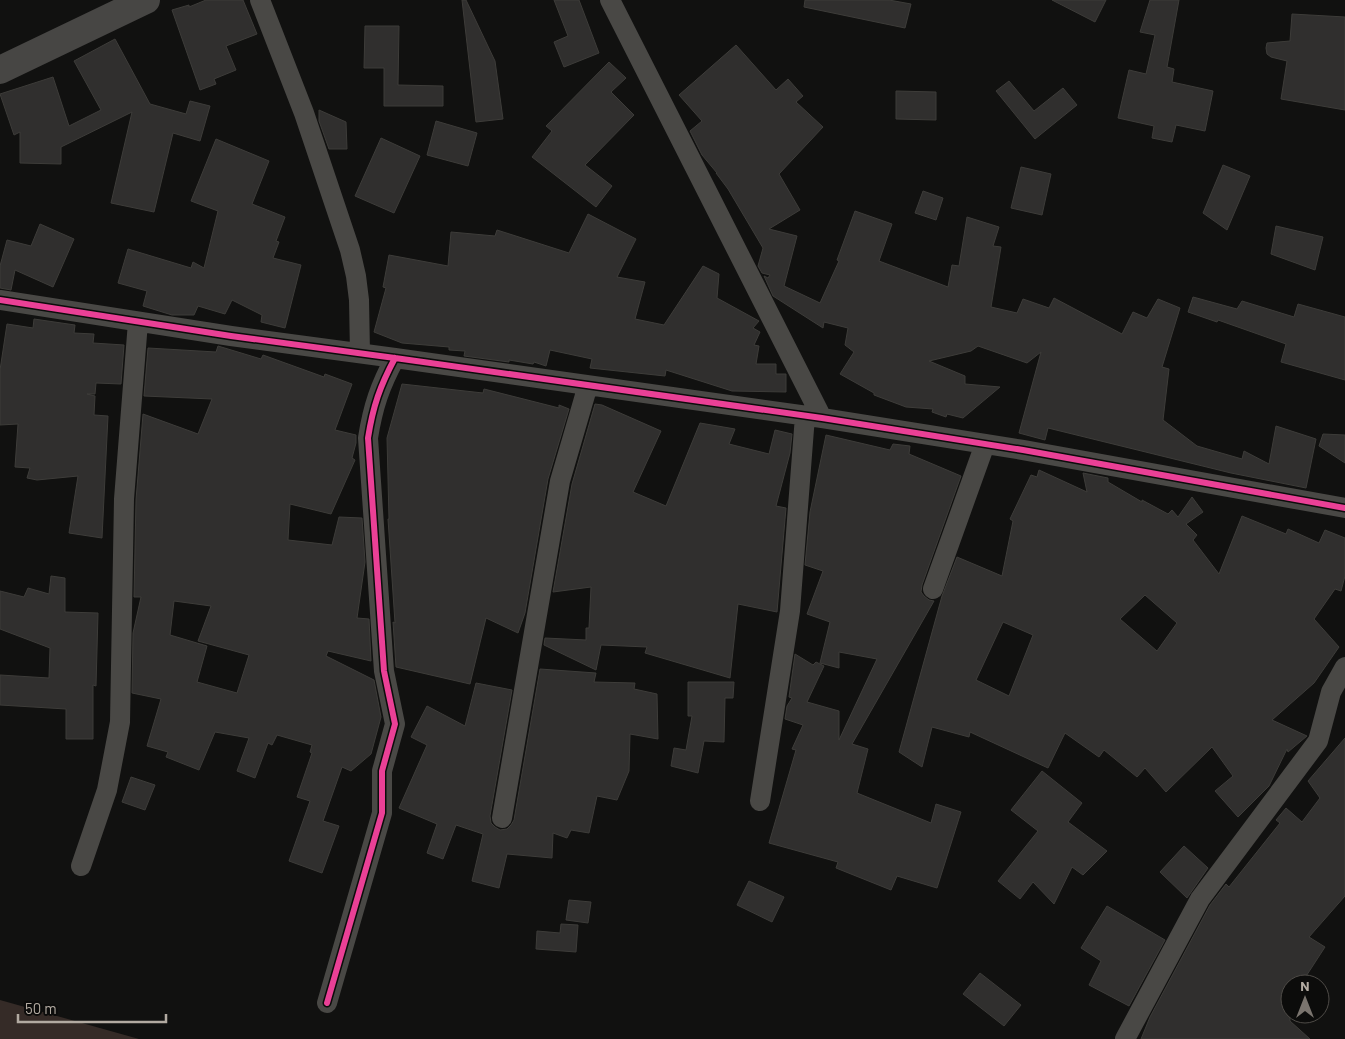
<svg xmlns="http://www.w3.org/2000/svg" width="1345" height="1039" font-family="Barlow,sans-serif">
  <rect width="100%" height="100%" fill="#111110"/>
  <path fill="#352b27" d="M0,1000l139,39h-139z"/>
  <path fill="#302f2e" stroke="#3d3c39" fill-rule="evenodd" d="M206,0h37l14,34 -31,12 10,24 -22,9 2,5 -16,6 -28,-80 17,-5v2z
    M462,0h4l29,61 8,58 -27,3z
    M554,0h25l20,53 -35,14 -10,-25 14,-6z
    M805,0h84l22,4 -6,24 -101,-21z
    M1052,0h54l-11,22z
    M1150,0h29l-12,67 7,2 -2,13 41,9 -8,40 -29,-6 -4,17 -20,-4 2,-12 -36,-8 11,-48 17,4 9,-39 -15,-3z
    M1292,14l53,3v93l-64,-11 6,-38 -16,-4 -4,-3 -1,-6 1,-5 23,-2z
    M365,26h34l-1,59 45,1v20h-59v-38h-20z
    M115,39l35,65 36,10 4,-13 20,5 -10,35 -27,-8 -19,79 -43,-9 21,-91 -71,35v17l-41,-1v-31l-6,3 -14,-41 53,-17 16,49 32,-16 -27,-49z
    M736,45l40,45 12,-11 15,17 -7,6 27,25 -44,47 21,36 -31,19 28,7 -13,50 36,17 19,-42 -2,-1 18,-49 37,13 -13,37 69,26 4,-22 7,1 8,-49 32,10 -6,19 8,1 -10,60 26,6 6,-14 26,9 5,-10 68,36 11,-22 14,6 11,-19 22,9 -18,59 7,2 -6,51 34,26 45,13 2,-8 25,13 7,-38 40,13 -10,49 -75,-15 -183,-45 -3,12 -26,-7 22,-81 -14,11 -49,-17 -7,5 -42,10 36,15v8l35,3 -37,31 -16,-4 -1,3 -14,-5 1,-3 -27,-2 -32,-12v-2l-34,-19 14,-22 -9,-7 3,-17 -24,-6 -1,6 -50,-32 -9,-20 4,2 2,-3 -8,-2 -4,-7 5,-18 -35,-59 -12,-16h1l-15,-18 -12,-24 12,-10 -23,-26z
    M609,62l17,16 -15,14 23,23 -49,50 27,21 -16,21 -64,-50 20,-26 -6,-5z
    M1009,81l25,30 29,-23 14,17 -42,34 -39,-48z
    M896,91l40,1v28l-40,-1z
    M319,110l27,12 1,27h-18l-10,-28z
    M436,121l41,12 -9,33 -41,-11z
    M381,138l39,18 -26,57 -39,-17z
    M216,139l53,22 -17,43 33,13 -9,24 3,1 -6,16 28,7 -16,63 -24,-6 1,-7 -30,-15 -7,14 -27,-8 -4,9h-22l-29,-9 4,-15 -29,-8 10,-34 63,19 2,-6 11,6 14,-57 -27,-10z
    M1223,165l27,11 -23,54 -24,-17z
    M1021,167l30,7 -9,41 -31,-7z
    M923,191l20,7 -7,22 -21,-7z
    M588,214l48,25 -19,38 28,5 -10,37 29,6 39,-59 16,8 -2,24 42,23 -6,7 7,4 -6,13 5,1 -3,18h20v10h10v18l-54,-1 -66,-21 -1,6 -75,-8 2,-9 -42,-9 -4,16 -12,-4 -1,2 -24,-4v2l-45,-6 1,-5 -16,-1v-3l-47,-4 -28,-11 12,-44 -3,-1 6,-32 59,11 3,-34 44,4 2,-6 72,23z
    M40,224l34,15 -21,48 -38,-17 -4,20 -11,-2v-22l7,-26 24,6z
    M1276,226l47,11 -8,33 -44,-16z
    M1193,297l44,12 5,-8 52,16 4,-13 47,13v63l-64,-18 5,-18 -68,-24 -1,2 -29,-10z
    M34,319l41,6 -1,8 20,1 -1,9 31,2 -3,39 -25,-1 -1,11h-8l8,2 -1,19 14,1 -6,122 -33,-5 9,-57 -41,4 -10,-2 3,-10 -15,-1 3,-43 -18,1v-55l7,-46 26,4z
    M218,346l43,13 2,-4 61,22 1,-3 27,10 -17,46 21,5v8l-4,15 3,2 -24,54 -41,-10 -2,36 44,5 7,-28 23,1 3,44 -8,56 12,1 2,42 -43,-10 -2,5 48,24 7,37 -10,37 -20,17 -9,-4 -19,54 16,5 -17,47 -33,-12 21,-60 -13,-4 15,-44 -2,-1 2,-7 -35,-10 -5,10 -4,-2 -13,35 -18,-7 12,-33 -34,-6 -16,38 -33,-13 2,-5 -21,-6 14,-47 -29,-6 1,-60 8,-36h-7l2,-97 7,-86 55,20 14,-35 -68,-3 4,-48 68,4zM174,601l37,5 -13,35 51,14 -12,38 -40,-11 10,-36 -37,-11z
    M402,384l81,9 1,-4 75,19v-3l10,4 -21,70 -23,134 -7,20 -32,-15 -16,66 -74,-17 -3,-45 2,1 -7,-104h1l-2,-81z
    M595,404l7,1 59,26 -28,61 33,14 34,-83 35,6 -6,15 40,10 6,-24 17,4 -2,19 -14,53 10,2 -9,104 -39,-8 -8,74 -85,-25 2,-6 -46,-2 -5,25 -52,-25 1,-7 41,2v-12h3l2,-41 -38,5 19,-108z
    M1323,434l22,1v28l-26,-17z
    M826,435l64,15 3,-6 17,2 -1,8 52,22 -39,109 -1,7 3,4 5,4 5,1 -82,143 16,5 -11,44 74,30 5,-19 25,8 -24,76 -40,-12 -6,14 -55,-22 2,-6 -69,-19 27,-93 -4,-1 11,-24 -18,-6 2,-13 5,-8 -3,-1 6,-43 18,11 3,-3 8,4 -17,36 32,9v29l38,-81 -38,-7v16l-19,-5 10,-41 -23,-8 16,-43 -18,-6 5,-53z
    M1039,470l48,22 -4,-19 25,5v4l34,20v-2l26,14 4,-4 6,7 14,-20 11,15 -17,12 11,11 -4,5 26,34 23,-58 44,18 2,-5 31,14 6,-13 20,8v38l-4,15 -6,-2 -21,30 25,28 -25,36 -42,37 35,16 -19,16 -1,-3 -18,37 -31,31 -23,-26 18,-15 -21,-29 -46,45 -21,-24 -8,9 -33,-27 -5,7 -34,-24 -17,35 -78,-36 -1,5 -37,-10 -10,40 -23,-15 43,-156 15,-39 45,19 11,-55 -3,-2 21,-44 6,2zM1145,595l32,28 -20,28 -37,-32zM1003,622l30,13 -24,61 -33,-16z
    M51,576l14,2v34l33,1 -2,73 -3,-1v54h-27v-30l-66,-4v-30l49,3 1,-30 -50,-19v-38l24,6 4,-9 21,6z
    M540,669l56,4 -2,9 41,1 -1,6 23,5 1,45 -28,-5 -1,37 -12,29 -20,-4 -8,37 -18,-3 -4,8 -14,-5 -1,25 -45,-4 -8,34 -27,-7 11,-47 -27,-9 -13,34 -16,-6 10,-29 -38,-16 28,-63 -16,-8 16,-31 38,20 11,-43 36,7 -22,126 1,7 4,4 5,3 7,-1 4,-4 3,-5z
    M688,682h46l-1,16h-8l-1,44 -20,-1 -6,32 -27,-7 3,-18 12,2 6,-34h-4z
    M1345,738v158l-36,41 16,10 -24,37h-11v37l20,18h-169l9,-22 60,-112 16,-21 3,3 51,-64 -4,-3 10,-12 16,14 18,-24 -12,-17z
    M1042,771l40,32 -14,19 39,29 -24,24 -11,-8 -18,37 -21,-22 -13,17 -22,-18 40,-50 -27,-21z
    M131,777l24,8 -10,25 -23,-8z
    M1184,846l24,22 -21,30 -27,-26z
    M749,881l35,16 -12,25 -35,-17z
    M569,900l22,2 -3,21 -22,-3z
    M1107,906l58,34 -36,66 -40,-21 12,-24 -20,-13z
    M561,924l17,1 -2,27 -40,-3 1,-18 23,2z
    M980,973l41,32 -17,21 -41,-32z"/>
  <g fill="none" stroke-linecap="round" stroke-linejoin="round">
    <path stroke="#494845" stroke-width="20" d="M260,0l44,113 46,137 6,26 3,24 1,53
      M610,0l212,418
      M0,300l231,36 164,22 427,60 201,32 322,58
      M933,589l52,-145
      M760,801l30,-190 15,-195
      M502,818l58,-337 28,-96
      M81,866l26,-76 13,-68 4,-223 14,-177
      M327,1003l55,-190v-42l13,-47 -11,-53 -16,-233c5,-32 12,-52 27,-80
      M1125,1039l75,-140 118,-158 13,-49 14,-25"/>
    <path stroke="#474644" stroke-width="28" d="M0,70l146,-70"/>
    <g stroke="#0c0c0b" stroke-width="9">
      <path id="cycleway" d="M0,300l231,36 164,22 427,60 201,32 322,58
        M327,1003l55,-190v-42l13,-47 -11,-53 -16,-233c5,-32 12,-52 27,-80"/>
    </g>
    <use href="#cycleway" stroke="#ea4096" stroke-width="6"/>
  </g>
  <g transform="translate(1305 999)"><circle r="24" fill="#0c0c0b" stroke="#4e4b47"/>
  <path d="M0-4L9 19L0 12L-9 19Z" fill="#7a746e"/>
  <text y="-8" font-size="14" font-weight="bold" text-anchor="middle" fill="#b2aaa1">N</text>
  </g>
  <path d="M18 1014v8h148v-8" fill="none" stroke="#b2aaa1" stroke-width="2.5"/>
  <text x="25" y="1014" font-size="15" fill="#b2aaa1" stroke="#0c0c0b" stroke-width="4" paint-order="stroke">50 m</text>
</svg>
